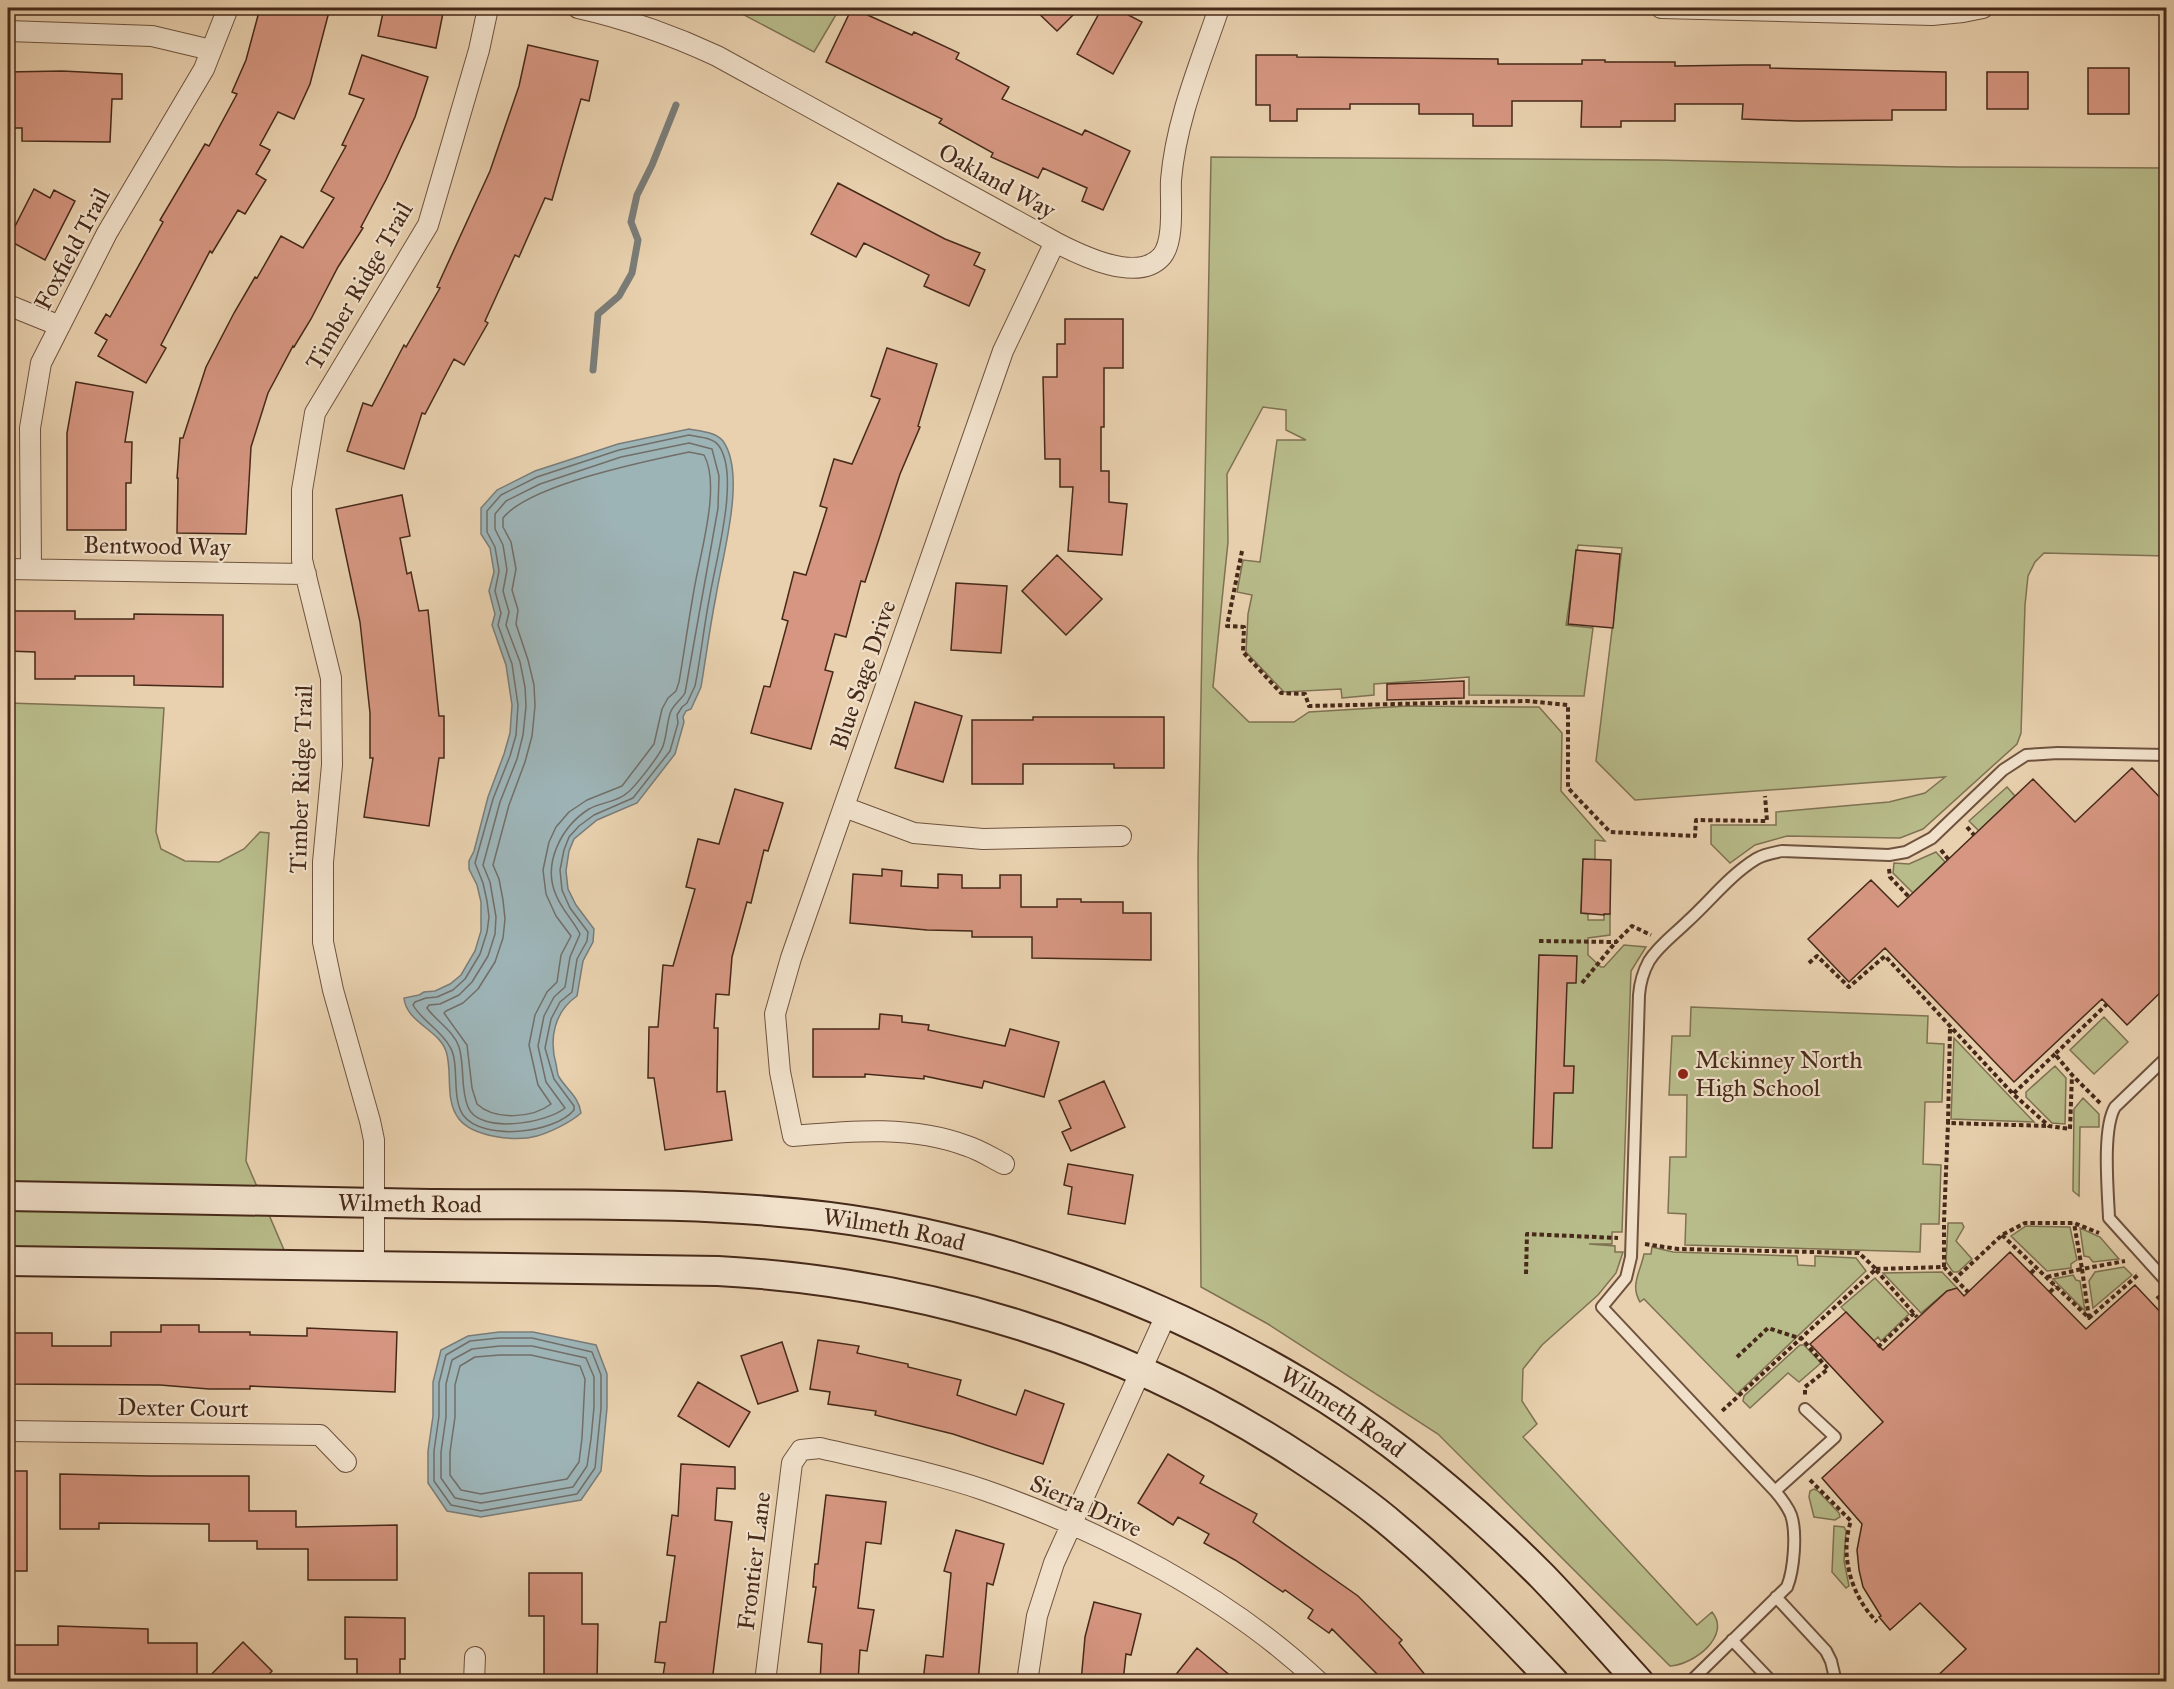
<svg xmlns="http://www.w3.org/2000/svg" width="2174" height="1689" font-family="'IM FELL Great Primer',serif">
  <rect width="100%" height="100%" fill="#e9d1af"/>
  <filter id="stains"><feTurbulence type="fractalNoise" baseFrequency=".00333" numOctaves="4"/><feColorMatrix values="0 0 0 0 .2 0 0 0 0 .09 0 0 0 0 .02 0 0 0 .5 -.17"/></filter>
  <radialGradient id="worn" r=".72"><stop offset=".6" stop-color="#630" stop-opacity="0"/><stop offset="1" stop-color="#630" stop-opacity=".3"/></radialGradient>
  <path fill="#b8bb8a" stroke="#7f7252" stroke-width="1.5" d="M731,8h109l-26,44z
    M1211,157l446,3 300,7 209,1v388l-122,-3 -9,9 -7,14 -3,29 -4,128 -4,11 -94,85 -23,9 -113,-2 -32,9 -25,18 -19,-19v-19h65v-13l113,-10 36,-9 20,-16 -310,23 -39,-39 26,-213 -44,-3 -12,80 27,3 -9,68 -115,-1v-18l-95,7v11l-32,3 -1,-9 -57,3 -38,-40 2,-38 4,-19 -15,-3 6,-32 17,2 17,-122h29l-20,-10v-20l-23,-3 -36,67 1,68 -15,145 36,35h45l15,-10 98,-6 132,1 23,26 -1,58 44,50 -10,-1v20h-12l-2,53 7,1v6h16v-6h6v21l-22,3v17l13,12h3l20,-22 22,2 -15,24 -9,261h-10v12h-23l26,2v6h8l-7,21 -18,22 -56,50 -19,24 -1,32 15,23 -14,13 174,188 15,-13c20,24 -19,53 -42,54l-232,-232 -170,-110 -67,-37 -3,-426z
    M8,703l156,5 -8,124 5,17 24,12 34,1 25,-13 16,-17 9,1 -23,328 50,117 -288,-5z
    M2007,787l8,9 -36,35 -10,-10z
    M1936,852l9,10 -32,31 -20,-20 1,-10 15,1z
    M1691,1007l237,9 -1,27 17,1 -2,58h-17l-2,62 18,1 -2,59h-18l-1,28 -235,-7 1,-31 -18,-1 2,-56h16l1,-62h-18l3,-59h18z
    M2104,1017l24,25 -34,32 -24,-24z
    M1954,1038l80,84 -83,-3z
    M2055,1066l11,12 -1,46 -13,-1 -26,-26v-5z
    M2083,1098l16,16v13h-19l-1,69 -6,-5 1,-82z
    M1948,1223h14l2,4 -8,14 16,18 -14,13h-5l-7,-10z
    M2026,1226l44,1 7,33 -6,4v4l-24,3 -36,-35z
    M2080,1228l20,9 19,22 -26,3 -4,-5 -5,-1z
    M1652,1247l21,5 124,4 1,9 17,1v-10l41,2 10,13 -129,123 -93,-95 -4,3c-10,-17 0,-29 4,-48h7z
    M2124,1267l8,8 -39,33 -4,-27 6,-9z
    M1942,1272l15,16 -10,3 -26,22 -38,-40z
    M2073,1275l3,5 4,1 5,30 -32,-32z
    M1875,1278l34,36 -28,27 -3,-4 -4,4 -33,-34z
    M1800,1345h4l17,18 -22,19 -11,-9 -38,35 -7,-7 1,-5z
    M1814,1489l4,2 21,22 1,4 -5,3 -21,-3 -5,-20 1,-6z
    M1834,1526l10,1 2,4 -2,30 5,25 -3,2 -14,-16z"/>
  <path fill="#9db4b7" stroke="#7a7c78" stroke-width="1.5" d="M689,429c11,2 27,3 34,12 24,34 -1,116 -7,155 -6,30 -10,61 -15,91l-10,22 -5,2 -3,6 1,5 -9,32 -38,49 -40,17 -23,19 -5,12 -3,20 2,18 8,16 18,24 -1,13 -10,19 -6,35c-23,16 -28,43 -21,68 1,4 1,10 3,13 8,13 20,20 22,36 -10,9 -30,19 -44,23 -21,6 -64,1 -78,-17 -15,-19 -6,-47 -13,-68 -7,-21 -40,-29 -42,-53l15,-3 5,-3 11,-1 15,-7 11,-9 14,-24 6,-20v-29l-4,-17 -8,-16v-8l5,-10 14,-54 16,-43 6,-21 2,-28 -6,-40 -14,-40 3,-11 -6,-23 5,-19 -4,-24 -9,-14v-26l16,-18 38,-19 83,-27z
    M499,1332h34l63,13 11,29v34l-6,63 -20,29 -100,17 -34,-6 -19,-28v-32l5,-35v-34l8,-32 27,-14z"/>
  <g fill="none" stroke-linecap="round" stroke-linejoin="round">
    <path stroke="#726e68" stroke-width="1.5" d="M689,435c9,2 24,2 30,11 21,30 -3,113 -9,149 -6,30 -9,61 -15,91l-8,17 -5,4 -5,8 1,8 -8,28 -37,47 -39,17 -15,11 -10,11 -5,13 -4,20 2,20 8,18 18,24 -1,9 -10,18 -5,33 -12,10 -9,17 -6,29 9,31 20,27v4c-19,23 -91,32 -111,5 -12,-18 -3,-52 -13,-68 -9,-17 -28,-26 -37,-42l2,-3 11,-4 11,-1 16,-7 12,-11 15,-25 7,-22 2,-15 -2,-16 -4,-18 -8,-20 18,-64 17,-43 6,-21 2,-30 -6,-41 -14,-39 3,-12 -6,-22 4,-20 -4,-24 -8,-15v-21l14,-16 36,-18 82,-27z
      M689,443l23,6 7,27 -1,32 -33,185c-4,7 -10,10 -14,18 -4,9 -4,24 -8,35 -3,9 -28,41 -36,47 -9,9 -26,9 -38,16 -27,17 -47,54 -33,86 6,15 17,25 24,39l-10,23 -5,30 -11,10 -10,19 -6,30 8,36 19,26c-18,15 -86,27 -97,-1 -8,-19 -3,-41 -9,-60 -5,-16 -23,-26 -32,-39l2,-3 11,-1 19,-9 13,-13 16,-26 7,-22 1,-17 -6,-35 -7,-17 17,-63 17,-43 6,-24 3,-29 -1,-19 -5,-25 -14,-37 3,-13 -6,-21 4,-21 -4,-25 -8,-16v-15l11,-13 34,-17 81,-27z
      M689,452l15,3c18,32 -6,105 -11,141 -5,28 -9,57 -14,86l-3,9 -8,7 -6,11 -8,35 -32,42 -35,14 -18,12 -13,15 -7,15 -6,28 3,24 10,22 15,20 -10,19 -4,27 -10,10 -12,23 -6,30 9,40 13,19c-18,14 -56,17 -74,0l-5,-16 -5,-43 -23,-32 2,-2 17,-8 15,-14 17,-27 8,-24 2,-19 -2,-19 -4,-21 -6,-14 16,-60 16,-43 7,-26 3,-30 -1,-21 -6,-25 -12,-36 2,-14 -6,-20 4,-21 -5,-27 -8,-15v-9c26,-33 143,-57 186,-66z
      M499,1338h33l60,14 9,23v33l-6,60 -18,26 -96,17 -30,-6 -17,-24v-30l5,-35v-33l7,-28 24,-14z
      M500,1346h32l54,12 8,19v30l-3,32 -4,27 -14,21 -92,16 -26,-5 -14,-20v-26l5,-35v-33l6,-24 20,-11z
      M500,1355h31l49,11 5,13 -3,59 -3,24 -12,17 -86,15 -20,-4 -11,-15v-23l5,-35v-32l5,-19 15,-9z"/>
    <path stroke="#7a7c78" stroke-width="7" d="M593,370l5,-56 21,-18 13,-23 6,-33 -7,-18 6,-27 15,-30 24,-60"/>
  </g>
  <path fill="#d69681" stroke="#462919" stroke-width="1.5" d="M260,8h70l-20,76 -16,35 -16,-7 -18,33 10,5 -14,24 10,6 -21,34 -7,-4 -26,43 -2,-2 -49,94 5,3 -20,35 -48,-27 9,-16 -12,-7 11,-19 4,3 53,-95 -3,-2 45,-76 4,2 28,-52 -5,-2 14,-32z
    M384,8h60l-8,40 -58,-12z
    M852,8l60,27 2,-3 45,21 -3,6 53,28 -7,12 80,36 3,-5 45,21 -27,59 -21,-9 5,-13 -44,-20 -5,10 -47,-21 2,-4 -54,-30 3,-4 -116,-57z
    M1033,8h47l-23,23z
    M1102,8h13l27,14 -29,52 -36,-20z
    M528,45l70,16 -9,40 -8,-2 -29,101 -7,-2 -26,59 -4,-2 -30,66 3,2 -24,42 -10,-6 -29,55 -3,-1 -18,56 -57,-18 16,-48 9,3 32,-61 2,2 34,-59 -3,-1 53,-116 29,-85z
    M362,55l66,22 -13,40 -29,63 -25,47 2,1 -25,39 -27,52 -17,28 -1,-1 -25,47 -17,54 -5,87 -69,-1 1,-55h-1l3,-40h3l23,-71 28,-54 21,-36 2,1 24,-42 22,12 31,-50 -13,-7 25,-45 -4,-1 22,-46 -15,-5z
    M1256,55h41v2l201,2v5h84v-4h23v2h70v4l69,-1h26v3l176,4v38h-54v10l-95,1 -55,-2 1,-15h-68v17h-54v6h-40l1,-26h-70v25h-39v-12h-54v-10h-69v5h-53v12h-27v-16h-14z
    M2088,68h41v46h-41z
    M62,71l60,3v25h-10l-2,43 -88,-1v-13h-14v-56z
    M1987,72h41v37h-41z
    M838,183l107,56 35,14 -6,12 11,5 -16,36 -45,-20 5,-11 -65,-32 -8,14 -45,-23z
    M34,189l16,9 4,-8 21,11 -30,59 -37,-20z
    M1065,319h58v49h-19v59h-3v44h8v31l18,2 -5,51 -54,-4 5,-64h-13v-28h-15l-2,-82h14v-33h8z
    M887,348l50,16 -19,62 2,1 -20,47 -35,108 -4,-1 -15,56 -11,-3 -10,36 8,2 -22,77 -60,-16 13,-47 6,1 18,-66 -6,-2 12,-47 12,3 21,-67 -7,-2 14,-47 18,5 28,-65 -9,-3z
    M76,382l57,10 -8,50h7l-1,41h-5v47h-59v-97z
    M402,495l8,41 -10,2 7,36 4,-2 8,39 9,-1 11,106h5v42h-5l-10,68 -65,-9 9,-59h-3v-45l-10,-91 -24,-113z
    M1576,550l44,4 -7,74 -45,-4z
    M1057,555l45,44 -36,36 -44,-44z
    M956,583l51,3 -6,67 -50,-3z
    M8,611h67v8h59v-5l89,1v72l-89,-2v-9h-59v3h-40v-27l-27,-1z
    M1464,681v17l-77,2v-16z
    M915,702l47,14 -19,66 -48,-14z
    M1033,717h131v51h-50v-4h-91v20h-51v-64h61z
    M2132,768l34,36v183l-39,38 -25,-26 -88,83 -129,-134 -36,34 -41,-43 63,-59 27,27 135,-128 42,43z
    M735,789l48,14 -15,48 -4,-1 -13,53 -4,-1 -15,55 -3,38 -13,-1 -2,34h4l-1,64 8,-1 7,49 -67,10 -11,-72h-6l1,-51h9l5,-62 10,1 22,-77 -9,-2 12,-48 21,5z
    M1583,859l28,1 -1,54h-6v1l-23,-2z
    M882,869l20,2 -1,15 37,2v-14l24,1v13h38v-13h21v32h36v-8h24v3h42v11h28v47l-119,-2v-21h-60v-6l-45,-1 -77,-7 3,-49 29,2z
    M1539,955l38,1 -1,27h-9l-3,83h10l-1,27h-19l-2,55h-19z
    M880,1014l22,2v6l27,3 -1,5 77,16 5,-17 49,13 -15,55 -60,-16 -2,7 -58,-12v3l-59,-5v3h-52v-48h66z
    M1104,1081l21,46 -54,24 -9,-19 9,-4 -12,-27z
    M1068,1164l65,11 -8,49 -57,-10 4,-27 -8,-2z
    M2010,1252l76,77 49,-44 31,33v364h-235l35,-33 -46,-46 -30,27 -11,-13 2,-1 -18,-29 -4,-17 -2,-20 5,-26 -40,-46 61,-56 -73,-78 36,-32 37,38 64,-59 10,-3 7,8z
    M161,1325h38v7h51v3l57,1v-8l90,4 -2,60 -145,-6v3h-41l-49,-4 -150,-1v-51h42v13h59v-14h50z
    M818,1340l41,6 -2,7 51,11v3l53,13 -4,15 59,20 9,-25 39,14 -21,60 -90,-30 -78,-19 1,-4 -48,-7 2,-12 -20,-3z
    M782,1342l16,49 -40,13 -17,-48z
    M698,1382l52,30 -21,35 -51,-31z
    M1168,1454l36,22 -4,7 57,31 -4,8 105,74 44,44 -3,3 32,39h-46l-53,-53 -3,4 -21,-15 5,-8 -28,-20 -2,2 -48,-32 -31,-17 5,-9 -31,-17 -5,8 -35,-22z
    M681,1464l54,3v22l-18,-1 -2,32 17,2 -20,160h-50l3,-19 -10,-1 5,-40h6l9,-66 -8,-1 5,-40 6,1z
    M8,1471h19v100h-19z
    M60,1474l89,2h100v35h47v16l101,-2v55h-89v-31h-51v-8h-48v-17l-110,-1v6h-39z
    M826,1495l60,7 -5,42 -15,-2 -8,66 16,2 -7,41 -7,-1 -2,32h-38l2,-38 -14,-2 8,-55h-3l2,-23h3z
    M956,1530l48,14 -11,41 -6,-2 -9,99h-55l3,-27 17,2 8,-84 -7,-2z
    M529,1573h53v51h16l-1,58h-53v-66h-15z
    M1094,1602l47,12 -10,41 -5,-1 -3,28h-42l4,-45z
    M345,1617l60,1v41h-5v23h-43v-23h-12z
    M58,1626l90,3v14h49v39h-189v-37h50z
    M243,1642l29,29 -10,11h-58z
    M1197,1648l41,34h-68z"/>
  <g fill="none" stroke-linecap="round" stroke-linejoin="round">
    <g stroke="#6f533e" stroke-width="14">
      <path id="lane" d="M2166,1058l-51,49c-13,22 -7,84 -6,111l57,63
        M1775,1491l60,-54 -30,-28
        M1776,1597l50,54 5,10 5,21
        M1732,1640l40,42
        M1690,1682l97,-95c7,-17 10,-55 4,-72 -4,-10 -10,-17 -16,-24l-173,-184 24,-29 5,-21 8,-262c1,-13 4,-23 10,-34 10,-16 26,-27 39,-40 22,-20 42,-46 68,-62 8,-5 16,-6 26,-8l107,4 17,-3 26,-14 71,-68 23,-15 32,-2 108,2"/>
    </g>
    <g stroke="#6f533e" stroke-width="22">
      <path id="street" d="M578,8c49,11 94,27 139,48l338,186c25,13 83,42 107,14 13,-16 8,-56 9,-76 5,-60 29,-116 48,-172
        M1661,8l271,7 31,-3 20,-4
        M8,31l144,5 59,14
        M8,305l52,21
        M8,569l298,5
        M31,569l-1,-141 11,-65 66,-130 97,-164 24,-61
        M844,807l70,26 69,6 138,-3
        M1004,1164c-12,-6 -24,-14 -37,-18 -56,-21 -116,-15 -174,-10l-13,-64 -5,-58 16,-56 212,-607 52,-109
        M374,1266v-126l-4,-19 -37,-131 -10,-48v-80l9,-97 -1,-87 -29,-118v-70l13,-77 113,-188 51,-175 9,-42
        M8,1431l312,4 26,27
        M474,1682l1,-25
        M765,1682l27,-219 9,-13 19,-2c55,13 111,24 164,42 118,41 243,105 335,192
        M1027,1682l10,-66 17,-53 112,-248"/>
    </g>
    <g stroke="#462919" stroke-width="32">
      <g id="secondary">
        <path id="s1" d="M8,1196c142,3 285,6 428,8 130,1 264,-3 393,13 165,21 334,83 477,169 85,51 166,120 236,190 33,34 65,71 97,106"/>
        <path d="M8,1261l710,10c207,11 410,73 584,188 32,21 64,43 93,68 57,48 108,101 159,155"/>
      </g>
    </g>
    <path stroke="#462919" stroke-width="4" stroke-dasharray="4.5 3" stroke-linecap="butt" d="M1242,551l-15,75 17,1 -1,25 38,41 24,1 4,12 218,-5 41,4v83l42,44 85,4 1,-16 71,1 -2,-25
      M1967,827l7,8
      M1941,850l7,9
      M1889,869l1,8 19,20
      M1539,941l77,1 16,-16 19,9
      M1809,963l8,-7 32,31 36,-31 128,138
      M1582,983l33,-40
      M1950,1029l-2,94 101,3
      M2055,1054l-42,40 36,32 21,3 2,-54
      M2100,1103l-28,-28 -17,-21 52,-50
      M2002,1235l87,83 49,-43 -2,-1
      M1645,1244l33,5 181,4 17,16 -155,143
      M1944,1267v-46l4,-98
      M1876,1269l68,-2 11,12 47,-44 23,-12h49l25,10
      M1876,1270l41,47
      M2031,1273l6,-6
      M1526,1274l1,-40 91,4
      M2047,1277l35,-8 -8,-46
      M1955,1279l13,13
      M2050,1292l6,-6
      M2157,1296l9,10
      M2089,1318l-7,-49 43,-8
      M1878,1347l36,-34
      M1737,1357l31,-29 34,11 26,30 -23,18v8
      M1810,1480l41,41c-12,35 1,76 26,101"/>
    <use href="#lane" stroke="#f1e1cb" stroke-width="10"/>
    <use href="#street" stroke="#f1e1cb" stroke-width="20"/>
    <use href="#secondary" stroke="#f1e1cb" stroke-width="28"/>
  </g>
  <circle fill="#8f2418" stroke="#f1e1cb" stroke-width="2" cx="1683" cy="1074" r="6"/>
  <g text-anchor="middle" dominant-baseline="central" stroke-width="4.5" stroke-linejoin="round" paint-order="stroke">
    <g font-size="24" fill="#462919" stroke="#f1e1cb">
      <text transform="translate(997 181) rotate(29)">Oakland Way</text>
      <text transform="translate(72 249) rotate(-62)">Foxfield Trail</text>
      <text transform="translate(359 286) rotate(-60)">Timber Ridge Trail</text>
      <text transform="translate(157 546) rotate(1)">Bentwood Way</text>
      <text transform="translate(863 675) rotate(-71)">Blue Sage Drive</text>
      <text transform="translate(301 779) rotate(-88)">Timber Ridge Trail</text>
      <text stroke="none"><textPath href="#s1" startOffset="402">Wilmeth Road</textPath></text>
      <text stroke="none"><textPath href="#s1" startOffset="888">Wilmeth Road</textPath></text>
      <text transform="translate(183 1408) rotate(1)">Dexter Court</text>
      <text stroke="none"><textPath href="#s1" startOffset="1376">Wilmeth Road</textPath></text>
      <text transform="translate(1086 1506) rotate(24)">Sierra Drive</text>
      <text transform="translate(754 1561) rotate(-83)">Frontier Lane</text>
    </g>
    <g font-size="24" fill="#462919" stroke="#f1e1cb" text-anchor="start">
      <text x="1695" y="1060">Mckinney North<tspan x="1695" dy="28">High School</tspan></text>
    </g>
  </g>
  <rect width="2174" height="1689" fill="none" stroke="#e9d1af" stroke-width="30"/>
  <rect x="9" y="9" width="2156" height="1671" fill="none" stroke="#462919" stroke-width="3"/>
  <rect x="15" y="15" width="2144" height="1659" fill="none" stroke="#462919" stroke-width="1.5"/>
  <rect width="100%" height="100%" filter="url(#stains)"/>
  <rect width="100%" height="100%" fill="url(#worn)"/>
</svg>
